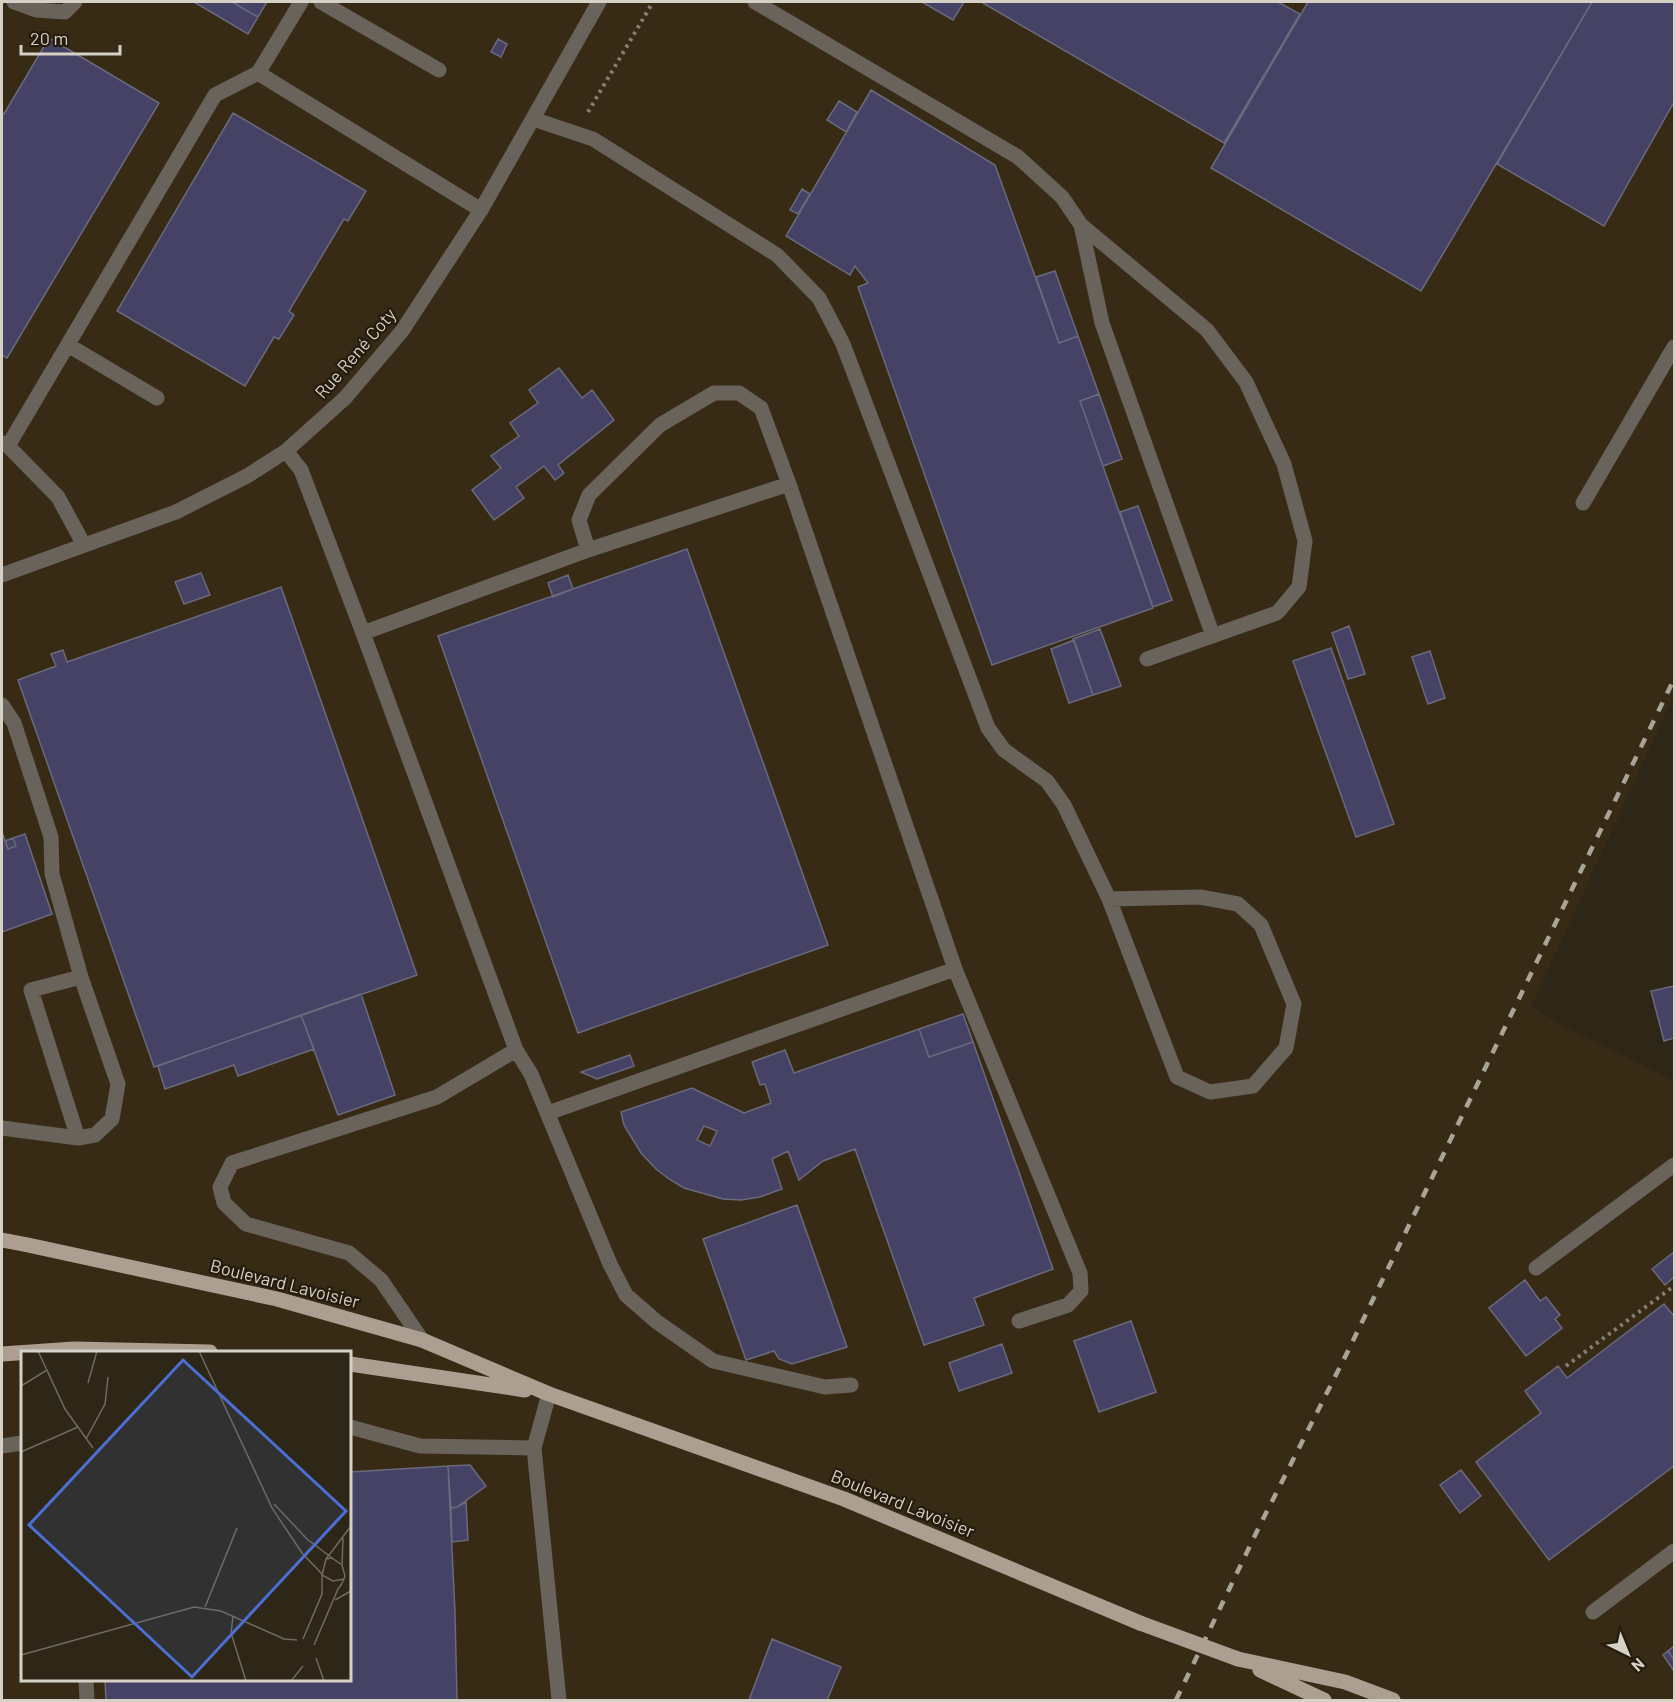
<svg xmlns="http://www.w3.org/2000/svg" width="1676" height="1702" font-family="Barlow,sans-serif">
  <rect width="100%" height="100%" fill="#2e2616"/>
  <path fill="#372b15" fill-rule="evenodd" d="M2,2h1672v694l-143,311 35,20 108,53v620h-1672zM22,1352h328v328h-328z"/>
  <path fill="#454266" stroke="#6a6a7d" stroke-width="1.5" fill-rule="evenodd" d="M194,2h38l26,15 -10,17z
    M232,2h35l-9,15z
    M922,2h42l-11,18z
    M981,2h297l22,12 -76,129z
    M1308,2h284l-171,289 -210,-123z
    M1592,2h82v100l-70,124 -107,-62z
    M49,38l110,65 -152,255 -5,-3v-242l2,1z
    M498,39l9,5 -6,13 -10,-5z
    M871,90l124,75 64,178 19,-7 21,58 -19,7 73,207 -161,57 -134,-378 10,-4 -13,-17 -5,9 -64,-39z
    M839,101l18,11 -11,20 -19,-12z
    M233,113l133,78 -18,30 -4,-2 -55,92 5,4 -15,24 -5,-2 -29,49 -128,-75z
    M802,189l8,5 -12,20 -8,-4z
    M1055,271l23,65 -19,7 -23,-66z
    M559,368l23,30 10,-8 22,30 -56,45 6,8 -9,7 -11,-14 -28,21 8,11 -30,22 -22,-30 29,-22 -10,-12 28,-20 -9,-13 28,-20 -9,-13z
    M1099,394l23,65 -19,7 -23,-65z
    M1138,506l34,94 -19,7 -33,-95z
    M687,549l141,396 -250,88 -140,-397z
    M201,573l9,22 -26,9 -9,-22z
    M568,575l5,14 -20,8 -5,-14z
    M281,587l136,388 -263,92 -136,-387 38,-14 -5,-12 12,-4 4,12z
    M1349,626l16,48 -17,5 -16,-46z
    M1100,629l21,57 -28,9 -20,-56z
    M1074,640l19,55 -24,8 -18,-54z
    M1331,648l63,176 -38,13 -63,-176z
    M1430,651l15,47 -17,6 -16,-47z
    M2,832l6,17 8,-3 -3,-8 12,-4 27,80 -50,18z
    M13,838l3,8 -8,3 -3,-8z
    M1674,986v52l-10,3 -13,-50z
    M361,994l34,101 -57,20 -37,-100z
    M963,1014l10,28 -44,15 -10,-28z
    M301,1015l13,34 -76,27 -4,-11 -69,24 -7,-23z
    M919,1029l10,28 44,-15 80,227 -79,29 10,27 -60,20 -69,-196 -32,12 -24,19 -11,-29 -16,8 10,30 -22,8 -19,3 -18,-1 -39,-11 -15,-9 -13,-10 -15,-16 -17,-28 -3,-13 71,-24 52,25 27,-10 -6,-19 -5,1 -8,-23 33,-12 9,23zM704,1126l13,5 -7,15 -13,-6z
    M630,1055l4,11 -37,13 -16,-7z
    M797,1205l50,142 -55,17 -13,-5 -5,-8 -28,9 -43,-121z
    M1674,1252v25l-9,8 -13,-16z
    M1525,1280l15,21 6,-4 14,18 -5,4 7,9 -36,28 -37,-48z
    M1664,1304l10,12v150l-125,94 -73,-98 65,-49 -16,-22 33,-25 9,12z
    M1131,1321l25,71 -57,20 -25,-71z
    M1002,1344l10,29 -53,18 -10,-28z
    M470,1465l16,21 -29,21 -6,1 -3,-42z
    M448,1466l7,146 2,88h-351l-1,-20h245v-208z
    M1461,1470l20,26 -21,17 -20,-28z
    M466,1502l2,38 -16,2 -1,-34 6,-1z
    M772,1639l69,28 -14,33h-78z
    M1674,1646v14l-6,-9z
    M1668,1651l6,9v11l-11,-16z"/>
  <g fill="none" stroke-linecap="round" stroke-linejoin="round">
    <path stroke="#867f73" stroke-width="4" stroke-dasharray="3 4.5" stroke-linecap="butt" d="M588,112l65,-110
      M1566,1366l108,-80"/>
    <path stroke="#69635c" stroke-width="15" d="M14,2l22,8 29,2 10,-10
      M321,2l118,68
      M755,2l263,155 44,40 19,28 21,98 111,313
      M258,73l223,137
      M533,119l60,20 184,116 42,43 24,46 145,384 16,22 43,31 17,24 45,94 68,178 33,15 43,-6 33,-38 8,-44 -33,-79 -23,-21 -38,-7 -91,2
      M1081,225l126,105 39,52 38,82 21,77 -6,46 -22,26 -130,46
      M68,345l89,53
      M2,443l6,3 50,51 26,48
      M8,446l207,-351 43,-22 43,-71
      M286,451l15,19 62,163 153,417 15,24 79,190 16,31 31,27 56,39 112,26 26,-2
      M1583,503l91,-156
      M588,550l-9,-30 10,-25 71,-70 54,-32h25l22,15 28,76 166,485 125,304 1,18 -13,14 -49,16
      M2,575l174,-63 71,-36 39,-25 59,-53 57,-67 79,-121 118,-208
      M363,633l225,-83 201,-66
      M2,705l12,18 37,114 1,37 29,103 37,107 -6,35 -17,16 -17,3 -76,-10
      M548,1113l407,-144
      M78,1138l-47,-148 50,-13
      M1536,1268l138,-103
      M422,1340l-41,-60 -32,-27 -103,-29 -22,-21 -4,-16 12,-24 205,-66 79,-47
      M549,1394l-15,54 25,252
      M350,1427l70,19 114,2
      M2,1446l20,-3
      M1593,1612l81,-61
      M86,1680l1,20"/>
    <path stroke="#ac9f91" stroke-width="15" d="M2,1240l26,5 249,54 145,41 127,54 295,105 296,124
      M2,1354l72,-5 136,3
      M350,1364l175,26
      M1238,1659l107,23 48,18
      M1260,1670l64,30"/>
    <path stroke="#aaa498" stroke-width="4.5" stroke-dasharray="10 10" stroke-linecap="butt" d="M1176,1700l83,-173 87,-172 328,-676"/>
    <path stroke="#ac9f91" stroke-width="15" d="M1140,1623l98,36"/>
  </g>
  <g text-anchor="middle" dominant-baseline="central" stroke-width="4.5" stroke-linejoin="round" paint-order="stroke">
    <g font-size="18" fill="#d6d1c7" stroke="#251c0d">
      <text transform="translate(355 353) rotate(-49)">Rue René Coty</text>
      <text transform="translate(285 1283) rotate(14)">Boulevard Lavoisier</text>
      <text transform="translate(903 1503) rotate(22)">Boulevard Lavoisier</text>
    </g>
  </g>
  <g transform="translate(21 1351)">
    <rect width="330" height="330" fill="#2e2616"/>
    <path fill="none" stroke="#716a5d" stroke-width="1.5" d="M17,0l27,58 28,39M178,0l73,157 30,45 20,21M67,32l9,-32M0,35l26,-16M65,88l19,-35 3,-27M0,101l57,-25M253,153l33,35 25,19M305,208l25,-33M321,214l1,-27M314,249l16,-9M184,256l32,-79M212,265l-2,17 15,48M282,288l19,-45v-19M293,294l24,-56 3,-4 3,-6 1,-3 -3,-11 -10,-7 -6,1 -4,16 11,6 11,-2M0,304l173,-48 27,4 63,28 13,1M295,307l8,23M270,330l12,-15"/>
    <path fill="#4b6fd4" fill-opacity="0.15" stroke="#4b6fd4" stroke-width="3" d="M162,9l163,151 -154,166 -163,-152z"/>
    <rect width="330" height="330" fill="none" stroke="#d6d1c7" stroke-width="3"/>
  </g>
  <rect width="1676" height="1702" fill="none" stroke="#d6d1c7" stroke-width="6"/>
  <g transform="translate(1628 1654) rotate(137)" stroke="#251c0d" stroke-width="4.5" paint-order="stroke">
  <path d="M0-4.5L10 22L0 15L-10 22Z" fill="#d6d1c7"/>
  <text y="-9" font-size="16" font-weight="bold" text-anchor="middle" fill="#d6d1c7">N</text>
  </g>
  <path d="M21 45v9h99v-9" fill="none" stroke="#d6d1c7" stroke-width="3"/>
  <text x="30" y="45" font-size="18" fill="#d6d1c7" stroke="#251c0d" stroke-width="4.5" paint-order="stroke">20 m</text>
</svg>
